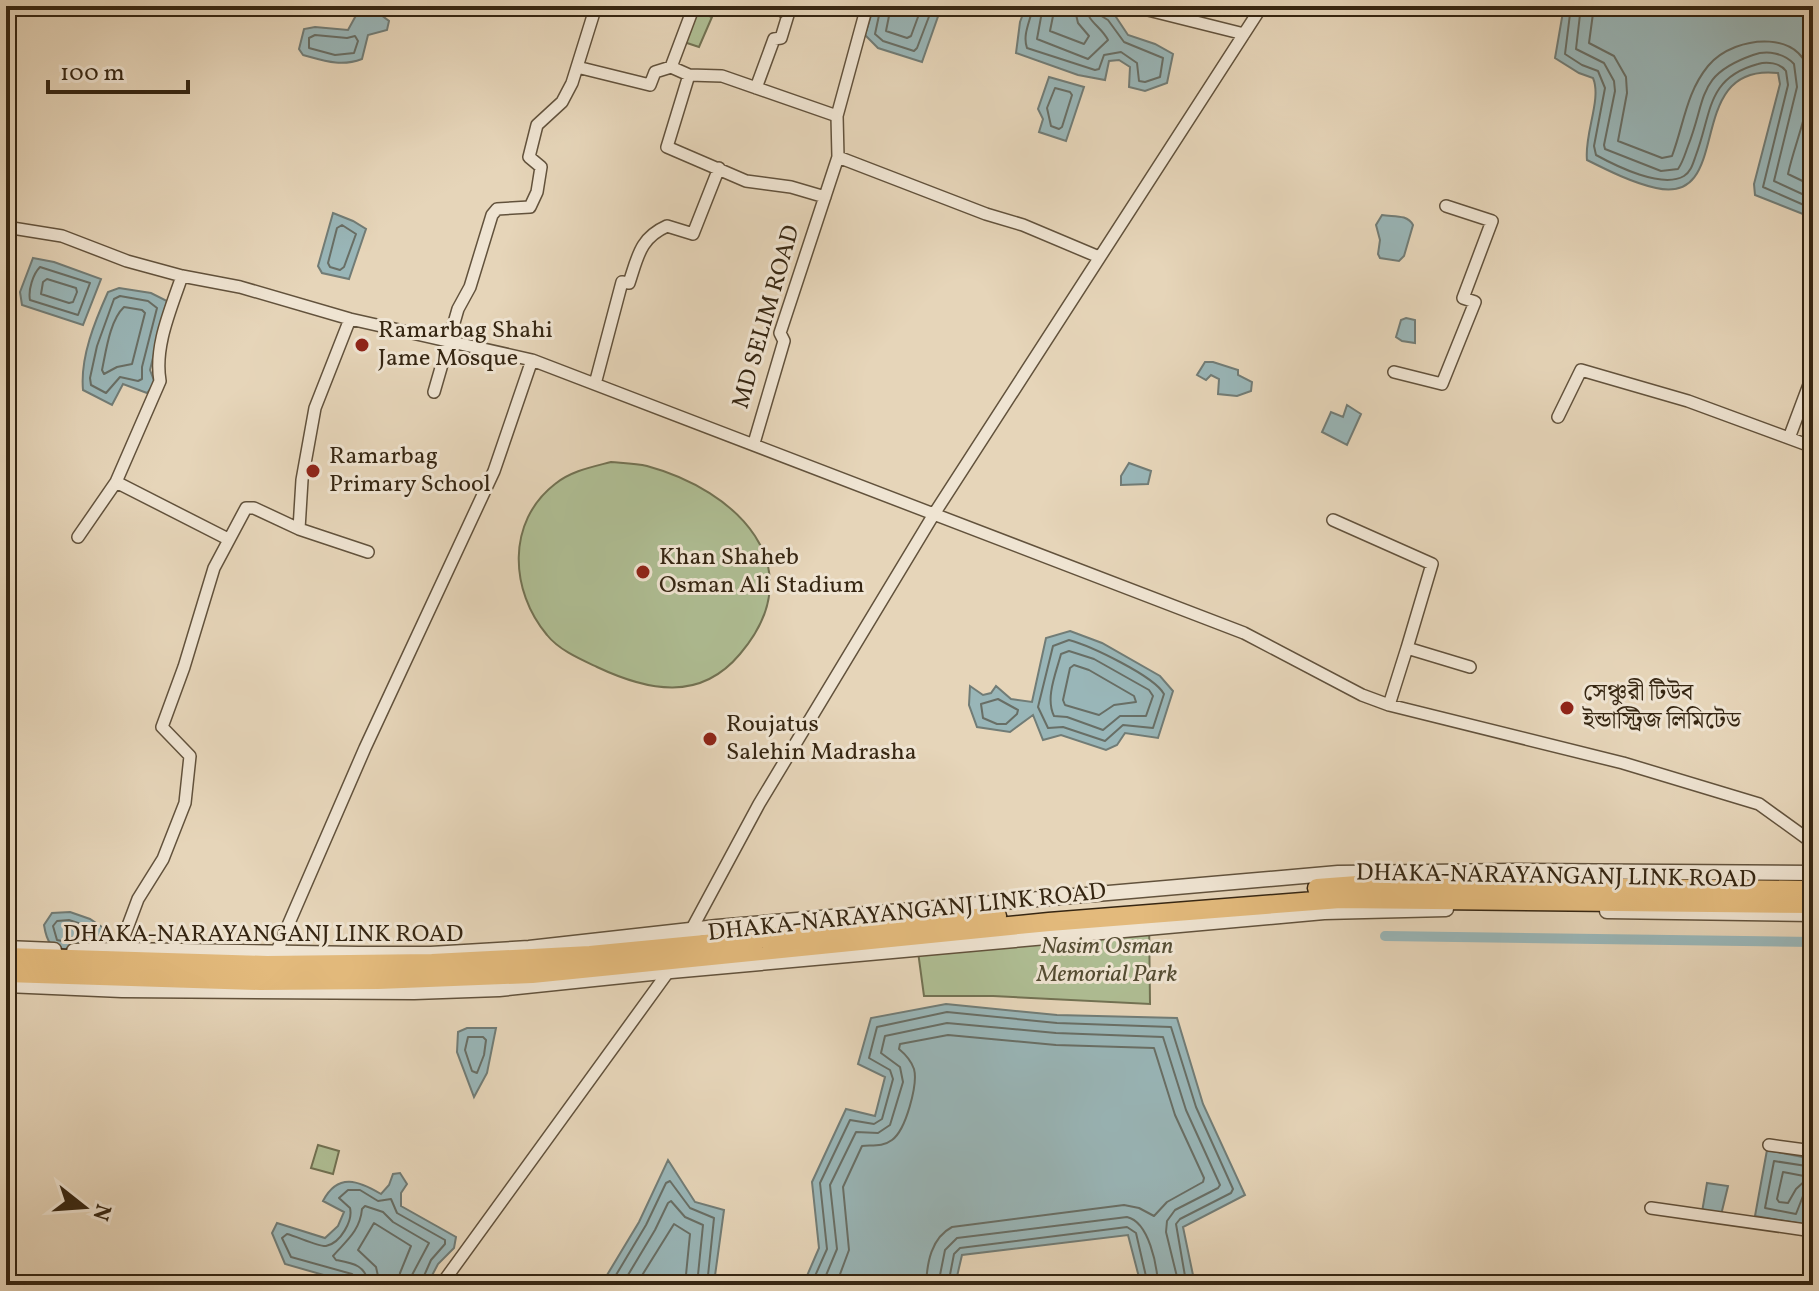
<svg xmlns="http://www.w3.org/2000/svg" width="1819" height="1291" font-family="Vollkorn,'Noto Serif Bengali',serif">
  <rect width="100%" height="100%" fill="#e6d5b9"/>
  <filter id="stains"><feTurbulence type="fractalNoise" baseFrequency=".0025" numOctaves="4"/><feColorMatrix values="0 0 0 0 .2 0 0 0 0 .09 0 0 0 0 .02 0 0 0 .5 -.17"/></filter>
  <radialGradient id="worn" r=".72"><stop offset=".6" stop-color="#630" stop-opacity="0"/><stop offset="1" stop-color="#630" stop-opacity=".3"/></radialGradient>
  <path fill="#afbe94" stroke="#727253" stroke-width="2" d="M692,10l20,7 -13,30 -18,-6z
    M611,462c12,1 25,1 36,4 89,24 168,100 93,188 -40,48 -92,37 -143,13 -17,-8 -38,-17 -50,-32 -37,-44 -41,-113 8,-151 16,-13 37,-17 56,-22z
    M1149,915l1,89 -157,-8h-69l-8,-59z
    M318,1145l21,6 -6,23 -22,-6z"/>
  <path fill="#99b6b8" stroke="#717c76" stroke-width="2" d="M874,6h76l-1,4 -8,-2 -19,54 -44,-14 -13,-13z
    M1026,6h72l16,8 14,21 27,9 18,10 -6,29 -22,8 -16,-4 1,-20 -11,-7 -10,1 -4,19 -27,-5 -62,-22 4,-31z
    M1564,6h249v212l-58,-23 -1,-11 26,-100 -2,-11c-97,-11 -42,133 -122,115 -23,-5 -47,-17 -69,-28 -3,-26 15,-61 6,-82l-14,-5 -24,-15z
    M359,10l22,5 8,6 -2,9 -19,5 -6,24c-21,8 -37,2 -59,-4l-4,-6 5,-20 11,-2 33,3z
    M1049,77l35,10 -18,54 -27,-9 4,-13 -5,-10z
    M333,213l20,8 13,8 -17,50 -27,-6 -4,-7z
    M1382,215c12,2 25,-1 31,10l-9,31 -5,5 -19,-3 -2,-4 2,-14 -4,-15z
    M33,258l21,4 47,17 -18,46 -61,-20 -2,-13z
    M119,288l32,5 16,8 -17,69 5,13 -8,10 -24,-9 -11,21 -29,-15c-3,-33 12,-69 25,-98z
    M1406,318l9,2v23l-13,-2 -6,-4 5,-17z
    M1205,362h8l25,8v5l14,7 -1,9 -14,5 -19,-2 1,-15 -8,-4 -5,5 -9,-5z
    M1347,405l14,9 -14,31 -25,-13 9,-20 12,5z
    M1129,463l22,8 -3,13 -27,1v-9z
    M1070,631l32,12 58,33 13,15 -15,47 -33,-5 -8,12 -11,5 -45,-15 -18,5 -10,-25 -23,17 -33,-5 -8,-22 1,-19 13,9 8,-2 5,-7 15,13 21,3 14,-64z
    M70,912l20,7 12,8 1,7 -5,9 -9,-2 -19,4 -3,5c-17,-3 -20,-7 -23,-25l8,-12z
    M946,1004l111,11 120,3 26,86 42,91 -62,32 10,48 20,10h-72l-13,-50 -166,20 -7,30h-152l16,-37 -7,-66 34,-73 29,7 10,-39 -27,-13 13,-46z
    M467,1028h29l-9,45 -13,24 -17,-45 1,-20z
    M1767,1150l46,9v27l-10,38 -48,-8z
    M668,1160l27,42 29,8 -10,73 3,2h-116l38,-63z
    M400,1173l7,11 -6,9v13l55,31 -2,11 -16,16 -11,21h-68l-74,-21 -13,-31 5,-10 48,15 13,-12 6,-14 -21,-11c15,-29 36,-20 58,-7l8,-9 4,-11z
    M1707,1183l21,3 -7,29 -19,-3z"/>
  <g fill="none" stroke-linecap="round" stroke-linejoin="round">
    <path stroke="#686e65" stroke-width="2" d="M881,6l-6,28 8,7 31,10 3,-3 16,-42
      M891,6l-5,25 21,7 4,-2 11,-30
      M1033,6c-2,14 -11,28 -6,42l68,22 4,-1 5,-14 17,-3 16,11 2,18 6,1 15,-5 3,-19 -39,-16 -16,-22 -10,-6 -2,-8
      M1043,6l-6,33 51,20 20,-19c-7,-14 -21,-18 -22,-34
      M1055,6l-5,25 34,13 5,-8 -11,-13 -4,-17
      M1571,6l-6,48 17,11 16,6 7,17 -11,58 2,9c20,11 66,34 88,21 7,-4 9,-13 12,-21 16,-42 10,-77 62,-91 9,-3 22,-1 28,7l2,14 -25,102 50,22
      M1581,6l-5,43 28,14 10,18 1,10 -11,54 1,4 56,22 17,-2c5,-7 7,-15 10,-23 19,-48 8,-71 65,-91 14,-5 31,-2 41,9l3,23 -23,94 39,18
      M1594,6l-5,37 25,13 12,21 1,16 -9,48 44,17 10,-2c12,-32 14,-63 36,-90 27,-33 103,-38 102,18 -1,28 -16,62 -22,90l25,12
      M315,35l32,3 8,-2 3,5 -4,12 -19,2 -26,-7v-10z
      M1055,88l15,4 2,3 -10,32 -3,2 -8,-3 -4,-18z
      M342,225l14,9 -12,33 -4,3 -10,-3 -2,-4 9,-35z
      M40,267l50,16 -12,32 -48,-15c-2,-10 3,-26 10,-33z
      M47,279l29,9 1,4 -4,10 -4,1 -28,-9 2,-12z
      M120,296l28,5 9,7 -15,59v12l-4,2 -18,-4 -14,16 -15,-8 -1,-7 7,-32 17,-47z
      M124,307l18,3 3,3 -13,51 -15,3 -13,7 -2,-4c4,-19 8,-50 22,-63z
      M1069,640c22,6 85,36 95,54l-11,34 -30,-3 -18,16 -42,-14 -15,1 -10,-21 15,-61z
      M1069,651l25,8 55,31 4,6 -7,20h-26l-17,14 -36,-13 -13,-1c-9,-18 2,-43 7,-62z
      M1074,665l15,5 45,26 2,6 -22,3 -15,10 -34,-10 -2,-5 7,-32z
      M998,699l20,11 -1,4 -11,10h-9l-14,-6 -2,-14z
      M69,920l18,6 2,6 -27,9 -5,-1 -4,-14 4,-5z
      M468,1037h15l3,3 -2,15 -7,18 -5,-2 -7,-21z
      M1813,1167l-39,-6 -9,47 31,6 7,-18 10,-3
      M1783,1172l21,4 3,3 -11,10 -8,14 -9,-1 -2,-3z
      M358,1285l-1,-7 -5,-4 -61,-17 -9,-19 5,-4c9,2 32,13 39,12 15,-3 27,-26 24,-38l-11,-10 9,-8h12l18,11 13,-2 6,14 48,27v4l-14,16 -11,25
      M368,1285c-1,-20 -16,-22 -32,-25l-3,-4c13,-15 27,-25 29,-47l3,-3 18,6 10,10 36,21 -17,32 -2,10
      M380,1285l-4,-18 -18,-17 16,-27 37,23 -11,27 -2,12
      M610,1285l36,-60 20,-42 4,-2 20,27 24,10 -7,67
      M622,1285l33,-55 13,-27 3,-2 14,16 18,8 -6,60
      M636,1285l38,-61 16,10 -5,51
      M811,1285l16,-36 -7,-66 30,-63 24,4 8,-5 11,-40 -3,-9 -21,-12 8,-31 70,-15 110,11 114,4 25,80 37,82 -2,4 -51,26 -4,5 9,52 10,9
      M822,1285l15,-36 -7,-64 26,-53 22,1 12,-8 13,-43 -3,-15 -19,-14 4,-17 62,-13 109,10 107,4 23,73 34,75 -2,3 -43,22 -8,11 -1,11 13,53
      M836,1285l13,-35 -6,-63 19,-41c10,-1 21,1 30,-6 14,-10 26,-56 22,-71 -3,-9 -9,-15 -15,-20l1,-5 48,-9 108,10 98,3 21,67 29,63 -1,4 -36,20 -13,14 -15,-8 -15,-3 -172,22c-21,11 -25,36 -26,58
      M938,1285l7,-35 12,-12 170,-21c22,5 30,48 31,68
      M948,1285l6,-31 6,-6 167,-21 9,6 12,52"/>
    <path stroke="#99b6b8" stroke-width="10" d="M1385,936l428,6"/>
    <g stroke="#62523c" stroke-width="14">
      <path id="minor" d="M1132,6l112,28
        M577,67l73,18 5,-13 16,-5 23,-61
        M671,67l18,8 33,1 115,40
        M689,75l-22,72 79,34 45,6 34,10
        M756,88l18,-49 7,-1 7,-23 -7,-5 1,-4
        M838,157l148,57 37,11 76,32
        M6,227l56,9 65,25 55,15 58,11 110,32 182,41
        M1394,372l48,12 33,-82 -12,-4 29,-77 -46,-15
        M595,384l27,-102 7,1c9,-27 11,-45 38,-57l26,8 26,-66
        M434,392l24,-83 12,-22 22,-72 5,-6 33,-2 7,-15 4,-25 -12,-10 8,-32 25,-23 10,-19 24,-77
        M1558,417l23,-47 107,31 125,46
        M1789,438l24,-64
        M754,443l30,-102 -4,-8 58,-176 -1,-41 30,-110
        M116,482l112,57
        M1333,520l99,44 -25,84 63,19
        M299,529l69,23
        M78,537l38,-55 44,-101c-6,-35 11,-72 22,-105
        M1407,648l-18,57 234,58 136,41 54,39
        M689,934l70,-130 175,-290 328,-508
        M276,953l89,-205 129,-277 38,-111 712,273 118,62 27,10
        M117,955l21,-56 25,-40 22,-56 5,-47 -28,-29 22,-60 30,-99 32,-60h8l45,21 3,-49 13,-72 35,-89
        M1769,1145l44,6
        M1651,1208l162,23
        M441,1285l230,-317"/>
    </g>
    <g stroke="#62523c" stroke-width="17">
      <path id="tertiary" d="M1607,911l206,3
        M6,948l48,2
        M74,951l46,-1 238,4h73l98,-6 188,-21 621,-54 175,-2 300,2
        M6,985l116,5 292,2 85,-3 172,-18 653,-59 122,-3"/>
    </g>
    <g stroke="#362612" stroke-width="21">
      <path id="primary" d="M1317,888l40,-3 456,5
        M6,957l261,8 165,-2 158,-8 407,-39
        M6,973l254,8 118,-1 154,-6 517,-52 291,-23 473,5"/>
    </g>
    <use href="#minor" stroke="#efe4d2" stroke-width="11"/>
    <use href="#tertiary" stroke="#efe4d2" stroke-width="14"/>
    <use href="#primary" stroke="#e3ba7c" stroke-width="18"/>
  </g>
  <g fill="#8f2418" stroke="#efe4d2" stroke-width="3">
    <circle cx="362" cy="345" r="8"/>
    <circle cx="313" cy="471" r="8"/>
    <circle cx="643" cy="572" r="8"/>
    <circle cx="1567" cy="708" r="8"/>
    <circle cx="710" cy="739" r="8"/>
  </g>
  <g text-anchor="middle" dominant-baseline="central" stroke-width="6" stroke-linejoin="round" paint-order="stroke">
    <g font-size="24" fill="#362612" stroke="#efe4d2">
      <text transform="translate(767 317) rotate(-74)">MD SELIM ROAD</text>
      <text transform="translate(1556 877) rotate(1)">DHAKA-NARAYANGANJ LINK ROAD</text>
      <text transform="translate(907 913) rotate(-6)">DHAKA-NARAYANGANJ LINK ROAD</text>
      <text x="263" y="935">DHAKA-NARAYANGANJ LINK ROAD</text>
    </g>
    <g font-size="24" fill="#362612" stroke="#efe4d2" text-anchor="start">
      <text x="378" y="331">Ramarbag Shahi<tspan x="378" dy="28">Jame Mosque</tspan></text>
      <text x="329" y="457">Ramarbag<tspan x="329" dy="28">Primary School</tspan></text>
      <text x="659" y="558">Khan Shaheb<tspan x="659" dy="28">Osman Ali Stadium</tspan></text>
      <text x="1583" y="694">সেঞ্চুরী টিউব<tspan x="1583" dy="28">ইন্ডাস্ট্রিজ লিমিটেড</tspan></text>
      <text x="726" y="725">Roujatus<tspan x="726" dy="28">Salehin Madrasha</tspan></text>
    </g>
    <g font-size="24" font-style="italic" fill="#544c32" stroke="#efe4d2">
      <text x="1107" y="947">Nasim Osman<tspan x="1107" dy="28">Memorial Park</tspan></text>
    </g>
  </g>
  <rect width="1819" height="1291" fill="none" stroke="#e6d5b9" stroke-width="32"/>
  <rect x="8" y="8" width="1803" height="1275" fill="none" stroke="#362612" stroke-width="4"/>
  <rect x="16" y="16" width="1787" height="1259" fill="none" stroke="#362612" stroke-width="2"/>
  <g transform="translate(84 1207) rotate(107)" stroke="#efe4d2" stroke-width="6" paint-order="stroke">
  <path d="M0-6L14 30L0 20L-14 30Z" fill="#362612"/>
  <text y="-12" font-size="22" font-weight="bold" text-anchor="middle" fill="#362612">N</text>
  </g>
  <path d="M48 80v12h140v-12" fill="none" stroke="#362612" stroke-width="4"/>
  <text x="60" y="80" font-size="24" fill="#362612" stroke="#efe4d2" stroke-width="6" paint-order="stroke">100 m</text>
  <rect width="100%" height="100%" filter="url(#stains)"/>
  <rect width="100%" height="100%" fill="url(#worn)"/>
</svg>
